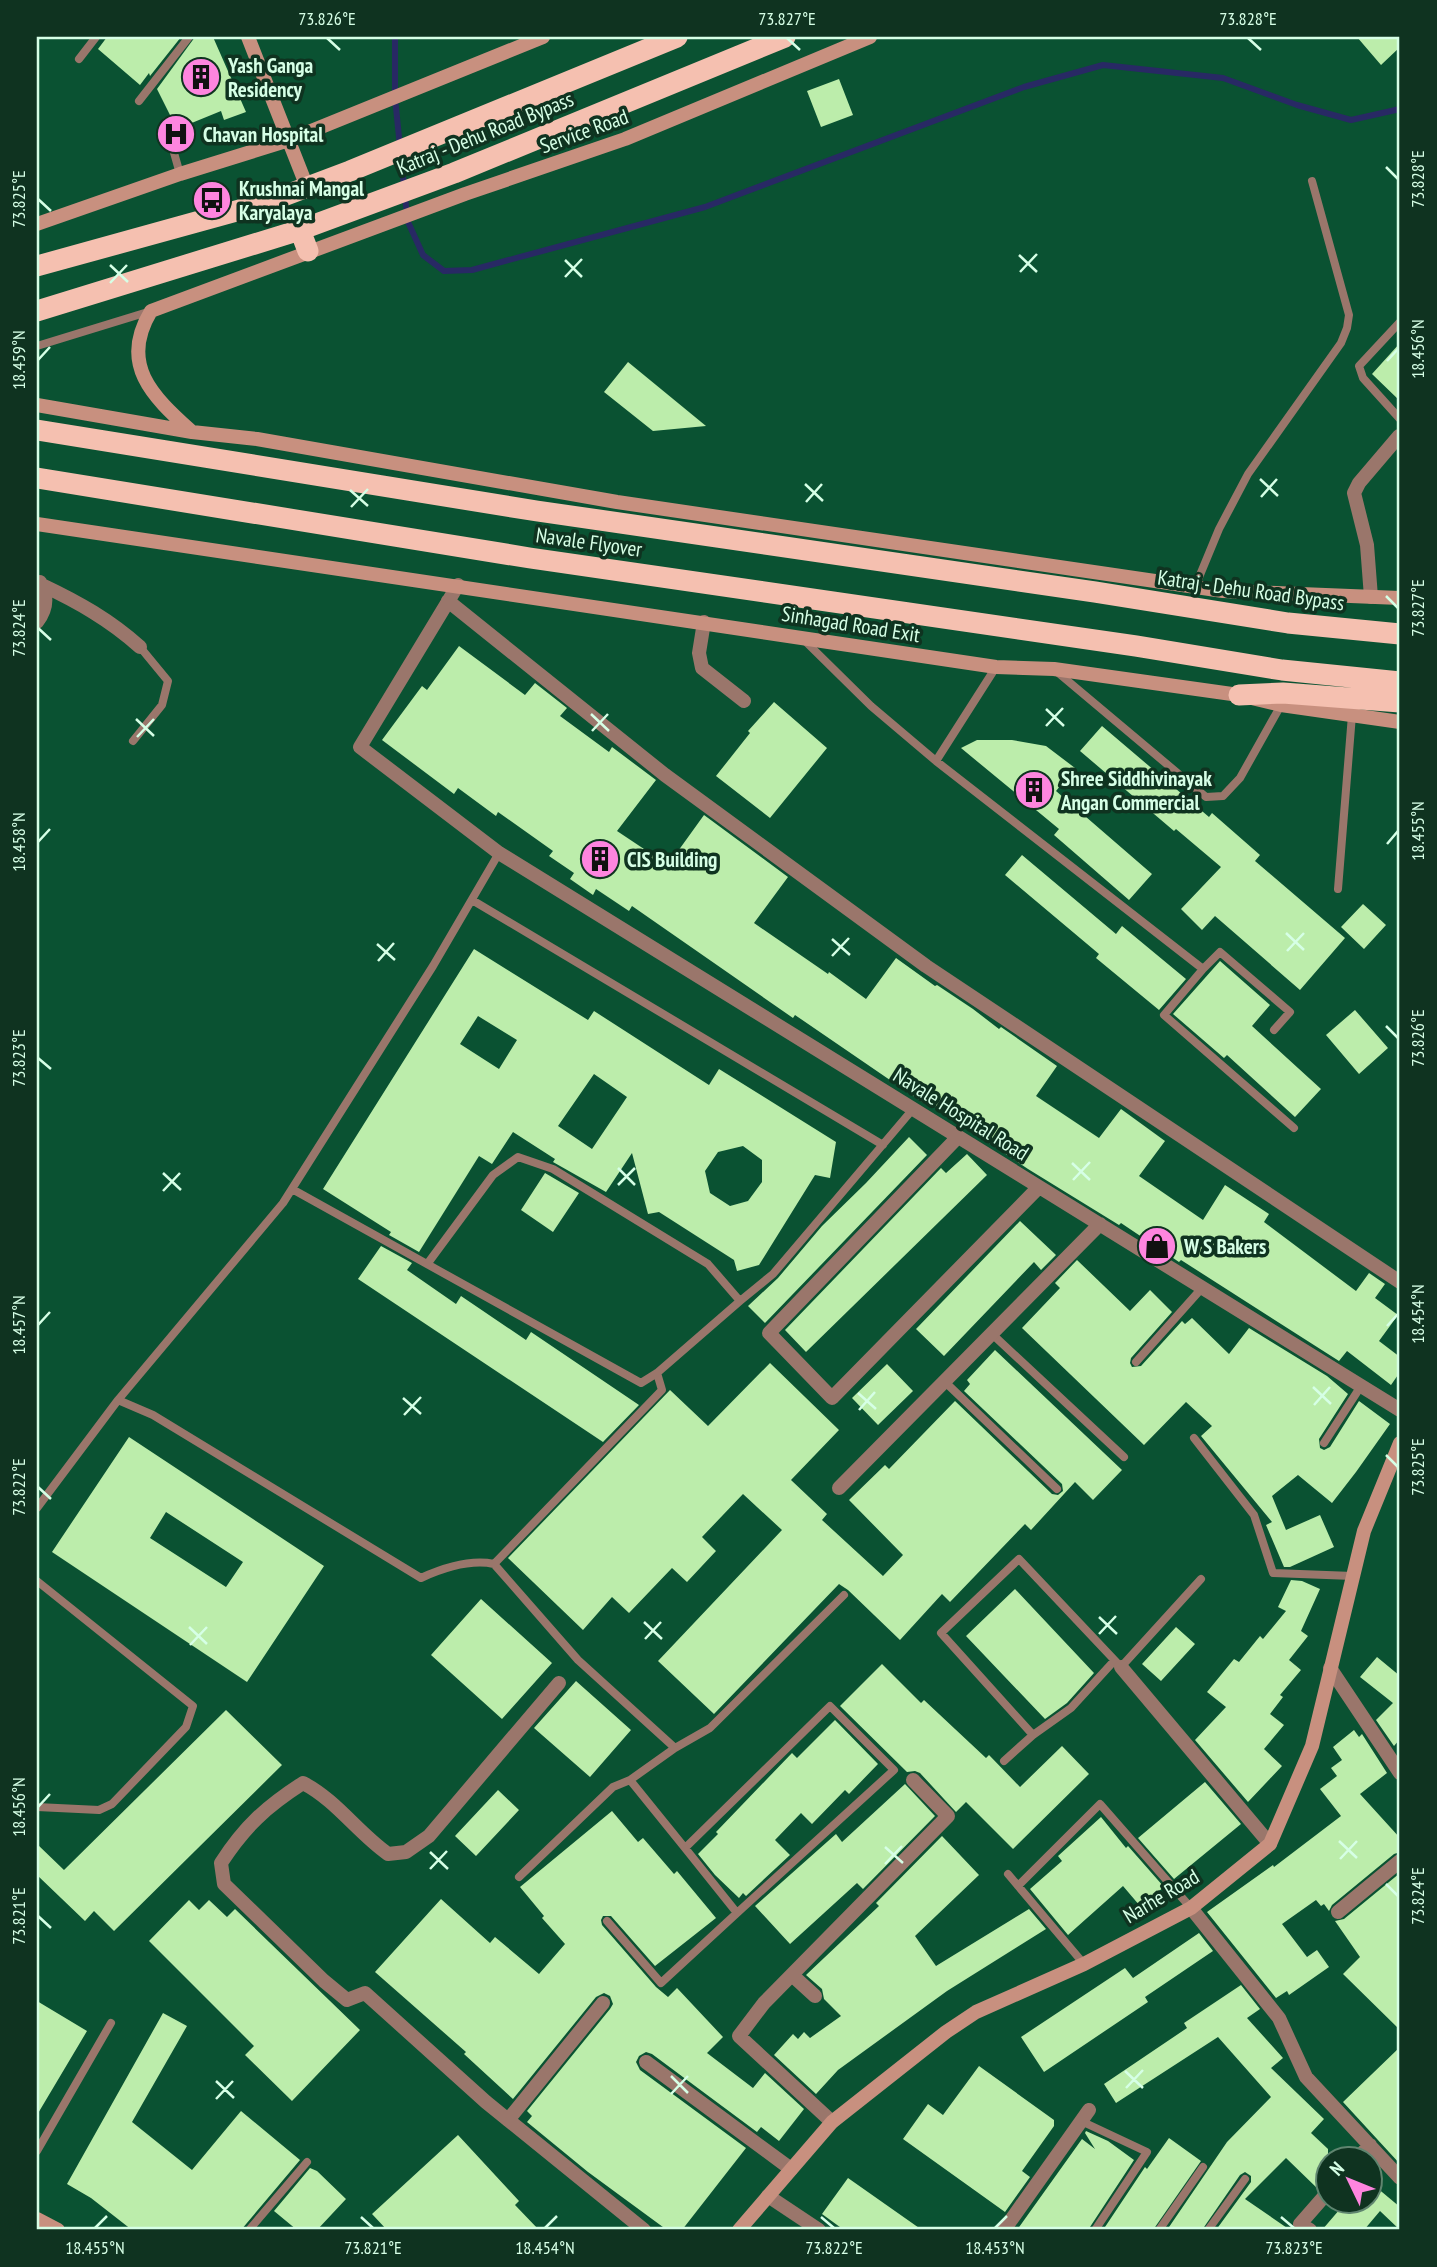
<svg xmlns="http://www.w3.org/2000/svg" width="1437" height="2267" font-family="'PT Sans Narrow',sans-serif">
  <rect width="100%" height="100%" fill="#0a5232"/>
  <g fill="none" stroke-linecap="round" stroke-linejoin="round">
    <path stroke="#282964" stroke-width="6" d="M395,37v61l9,88
      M405,197l3,25 15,33 21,16 28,-1 233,-63 319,-120 79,-22 120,13 74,27 54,15 49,-11"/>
  </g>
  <path fill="#bcedab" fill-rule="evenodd" d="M107,37h74l-31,39 -1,-3 -9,12 -42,-36z
    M195,37h18l33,75 -22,8 -3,-9 -44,18 -20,-40z
    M1357,37h43v10l-19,18z
    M839,79l14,36 -32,12 -14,-36z
    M1400,343v58l-28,-27z
    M628,362l78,64 -53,5 -49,-39z
    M459,646l66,49 10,-12 32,25 -7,8 49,36 3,-5 44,33 -39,51 51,34 36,-50 84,62 -34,46 74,51 1,-2 37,27 30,-41 39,28 2,-1 36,24 26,20 2,-2 56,39 -21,30 63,42 22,-29 44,32 -26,35 64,44 22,-35 44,29 -5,8 92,69 13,-18 16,11 -10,14 23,17 -19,26 21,16v15l-9,13 -44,-34 -8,10 -158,-101 -2,2 -58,-39 -2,2 -91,-56 -101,-68 -2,3 -130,-89 -2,3 -161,-112 -3,5 -33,-22 -3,6 -23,-16 4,-6 -25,-17 4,-5 -55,-39 -2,4 -38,-28 -4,6 -72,-54 40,-54 5,4z
    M774,702l53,46 -57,70 -54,-42 34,-43 -2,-2z
    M1102,726l107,91 3,-4 48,42 -5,6 90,77 -45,52 -85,-74 -13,14 -21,-21 40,-42 -45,-38 -2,2 -94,-80z
    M977,740h35l34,6 29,22 -19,23 96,83 -23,26 -75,-65 5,-6 -98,-81z
    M1022,855l94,79 6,-8 64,53 -27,31 -63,-52 3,-4 -94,-79z
    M1363,904l23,21 -22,24 -23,-22z
    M474,949l114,71 6,-9 115,74 10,-16 117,73 -6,36 -15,-3 -56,90 -22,6 -3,-11 -75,-48 -11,2 -16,-61 -26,39 -53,-30 2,-3 -42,-27 -21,32 -13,-8 -60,96 -30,-17 2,-3 -68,-43zM478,1016l39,24 -18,29 -39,-25zM594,1074l33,23 -35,52 -34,-23zM743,1146l19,14v22l-14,19 -18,5 -20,-13 -5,-22 13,-19z
    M1220,961l50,44 -18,21 69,63 -26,28 -68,-62 -3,3 -51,-44z
    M1355,1010l33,38 -29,26 -33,-39z
    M909,1137l18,18 -162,168 -17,-17 30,-28 44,-52 44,-43z
    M967,1154l20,21 -181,177 -21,-22 156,-162 5,5z
    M545,1173l34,20 -26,39 -32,-22z
    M1020,1221l36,34 -15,15 -7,-8 -90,94 -28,-27z
    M381,1246l31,17 -5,7 49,34 5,-8 65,44 5,-8 108,73 -36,37 -245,-163z
    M1077,1260l53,51 20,-21 22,22 -41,46 -1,5 2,4 9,-1 41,-45 3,3 7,-6 37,36 20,-26 78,48 21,18 -29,45 1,9 4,2 6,-3 29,-46 31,23 -34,48 -24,31 -34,-28 -26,21 14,34 34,-15 14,32 -44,20h-6l-18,-42 6,-3 -71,-86 11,-10 -26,-24 -42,43 -122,-117 38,-40 -5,-5z
    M995,1350l127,120 -29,30 -18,-18 -44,48 -6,-6 -75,78 -8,-8 -42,46 -52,-50 -9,-6 -125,130 -56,-53 124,-131 -39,-36 -41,43 14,14 -29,31 -15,-14 -43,45 -17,-16 -29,33 -75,-72 162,-168 38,36 62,-63 69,67 -48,50 36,34 -5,6 61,56 20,-21 -54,-55 36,-35 4,4 66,-68 97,93 6,1 5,-4 -1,-7 -98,-93 6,-7 -3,-4z
    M887,1364l26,27 -35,34 -26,-27z
    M129,1437l195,129 -77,116 -195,-130zM166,1512l77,50 -17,25 -76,-49z
    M1291,1580l11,1 18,8 -19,42 7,5 -19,24 12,10 -21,25 3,2 -13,17 14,11 -20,24 18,17 -34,36 -53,-62 31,-33 -19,-15 27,-33 5,3 21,-26 3,3 23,-28 -8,-4z
    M1015,1589l79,84 -27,30 -22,16 -79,-83z
    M481,1599l71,64 -50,56 -71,-64z
    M1176,1627l19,17 -34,37 -19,-17z
    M1377,1657l23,19v63l-6,7 -18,-26 17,-17 -33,-26z
    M882,1664l39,39 3,-3 62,58 3,-3 31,32 42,-41 27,28 -76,75 -47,-47 -10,10 -36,-39 -5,-2 -8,1 -67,-66z
    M576,1681l55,49 -41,47 -56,-49z
    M226,1710l56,55 -168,166 -20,-20 -9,10 -48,-46v-31l27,26z
    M835,1720l43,44 -29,30 -4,-4 -33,34 -11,-11 -26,27 15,15 -44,41 -3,-3 -4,5 -24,-23 -17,-21 20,-20 -2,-2 76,-79 5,5z
    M1354,1730l5,7 3,-3 25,39 -27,21 40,44v14l-6,2 -62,51 -3,6 -5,-7 -3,2 -5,-6 -34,24 25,33 10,-7 12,17 -40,28 -2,-4 -11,7 -69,-86 66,-47 1,2 67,-51 -21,-27 17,-13 -6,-8 11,-8 -9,-13z
    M1205,1782l36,42 -67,55 -36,-41z
    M905,1784l30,32 -72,73 -6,-6 -67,61 -35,-38 81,-72 6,8z
    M498,1790l21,20 -43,46 -21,-20z
    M612,1811l26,31 5,-4 31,36 3,-3 39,47 -61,48 -44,-50h-8l-2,4 1,5 54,62 12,10 9,-9 46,49 -16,16 46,35 12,-15 39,36 -25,32 -18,-14 -4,5 -105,-78 -6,-2 -7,4 -3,6 4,8 106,78 -64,82h-15l-79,-58 -61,-50 5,-6 -5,-5 83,-102 3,-5 -3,-8 -6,-3 -8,4 -83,102 -49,-45 2,-2 -91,-80 66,-73 49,44 5,-6 44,37 26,-30 -23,-26 2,-2 -24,-29z
    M1101,1817l25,31 2,-2 36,41 -24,19 -17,-20 -55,49 -38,-46 32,-28 -4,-5z
    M942,1836l37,39 -64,61 21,30 93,-57 17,20 -99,62 -109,79 -22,24 -42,-39 19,-21 5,5 6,-7 6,6 31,-22 -17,-17 -2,-10 -16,-14 73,-69 -3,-3z
    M1400,1873v157l-57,-56 17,-17 -25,-36 9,-2z
    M189,1900l10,10 10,-10 18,17 8,-8 125,121 -68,71 -47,-46 9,-9 -105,-105z
    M1199,1933l14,18 -68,46 3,5 -104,70 -23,-35 104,-69 8,10z
    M1241,1985l19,24 -13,9 36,40 -12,10 53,51 -13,14 17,16v34l-10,6 -32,-31 -41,41 45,31h-74l35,-48v-6l-6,-4 -5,3 -38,55h-35l60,-88 44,-45 -53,-60 -102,66 -12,-19 83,-56 -3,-5z
    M37,2001l50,30 -50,84z
    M163,2013l24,13 -55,96 60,48 49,-59 59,49 -59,70h-109l-41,-32 -24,-14z
    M1400,2047v117l-57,-62z
    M979,2066l75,54v6l-32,45 8,6 -25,35 -102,-73 25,-35 15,11z
    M1086,2131l22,10 26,19 -46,70h-71l65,-91 13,10 -10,-16z
    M458,2135l61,66 -4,4 24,25h-152l-15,-16z
    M1169,2138l32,23 -48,69h-50l42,-63 2,2z
    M310,2168l7,3 29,28 -29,31h-20l-23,-19z
    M848,2178l74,52h-78l-22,-16z
    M1370,2182l30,25v23l-20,-19 -16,19h-42l18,-21 -7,-8h37z"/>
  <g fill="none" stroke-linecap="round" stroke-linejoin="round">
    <path stroke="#9a766b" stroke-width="8" d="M79,59l17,-22
      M139,101l50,-64
      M167,121l2,14 11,39
      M1400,322l-41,44 4,12 37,41
      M37,346l114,-35
      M1195,587l24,-58 29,-55 93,-131 6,-15 2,-13 -37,-134
      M804,640l67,66 65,55 267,208 17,-17 70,60 -16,18
      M1056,671l150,126 17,-1 17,-18 41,-73
      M133,741l29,-36 6,-24 -28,-34
      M936,761l60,-94
      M1338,889l14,-174
      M472,900l411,245
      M1203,969l-39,46 130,113
      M292,1189l349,194 16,-10 83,-72 -32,-37 -155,-95 -35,-12 -25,18 -65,88
      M740,1301l33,-27 140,-165
      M991,1333l133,124
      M1136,1362l66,-74
      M657,1373l5,17 -168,174 84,96 97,88 -45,32 55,68 145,-142 64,64 -157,143 -52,-65
      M944,1381l113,108
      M118,1400l35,15 268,163c22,-10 49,-19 73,-14
      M1194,1438l60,77 19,58 80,3
      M1324,1443l37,-57
      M37,1508l81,-108 165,-197 150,-237 66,-113
      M37,1581l156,125 -7,21 -74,77 -13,6 -62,-3
      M1114,1661l-43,47 -38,27 -92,-102 78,-74 102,108 80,-88
      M675,1748l35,-20 134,-133
      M1004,1761l29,-26
      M1008,1874l76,90
      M519,1877l94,-90 17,-7
      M1018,1886l82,-82 91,104
      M607,1921l54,62 76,-70
      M1081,2121l66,31 -52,78
      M37,2151l74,-128
      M249,2230l58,-68
      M1159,2230l44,-63
      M1208,2230l37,-51"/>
    <path stroke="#9a766b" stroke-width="14" d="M42,585c36,17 68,35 98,62
      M458,585l-98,162 139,106 901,557
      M1371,597l-4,-52 -13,-52 5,-10 40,-47
      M448,601l217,174 261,191 474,316
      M37,622c10,-13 11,-26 3,-40
      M704,622l-5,31 3,15 42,33
      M958,1137l-189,196 63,65 207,-211
      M839,1488l261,-264
      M1121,1667l149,177
      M1330,1668l70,105
      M559,1683l-130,153 -23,16 -18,2c-30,-21 -52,-54 -85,-71 -37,24 -58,43 -82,80l3,21 100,97 23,19 18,-7 121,109 158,128
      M1191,1908l88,110 27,59 94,101
      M1338,1912l62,-51
      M792,1975l23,21
      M646,2062l145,107
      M508,2120l95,-117
      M832,2122l-93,-86 25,-33 184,-187 -35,-36
      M1358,2158l12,-13
      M768,2196l51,34
      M1004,2230l85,-120
      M1310,2230l-10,-6 28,-32"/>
    <path stroke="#c8907f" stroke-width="14" d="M248,37l59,150
      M37,224l143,-50 109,-34 254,-103
      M37,405l155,27 65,7 360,63 606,89 177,7
      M191,431c-39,-35 -72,-67 -40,-120l314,-117 160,-55 245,-102
      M37,524l959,143 58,2 185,26 42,10 119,17
      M37,2219l21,11
      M739,2230l93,-108 114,-90 30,-20 108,-48 107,-56 79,-64 42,-98 52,-215 36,-88"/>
    <path stroke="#f5c0b0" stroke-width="21" d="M300,230l8,21
      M37,266l228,-63 85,-32 327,-134
      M37,311l263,-81 154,-57 331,-136
      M37,430l500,81 558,81 193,31 112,11
      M37,478l493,80 606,88 146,24 118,12
      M1239,695l44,-2 117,9"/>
  </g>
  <path fill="none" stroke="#d6ffe6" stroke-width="2.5" d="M327,38l13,12M787,38l13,12M1248,38l13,12M1386,167l12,12M38,199l13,12M1019,255l18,17M565,260l17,17M110,265l18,17M1020,272l17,-18M565,277l17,-18M110,283l17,-18M38,360l12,-13M1387,361l11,-12M1260,479l18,17M805,484l18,17M350,490l18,16M1261,497l16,-18M806,502l16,-18M351,507l17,-18M1386,596l12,12M38,628l13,12M1046,709l18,17M591,714l18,17M136,719l18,17M1046,726l17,-18M592,731l16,-17M137,737l17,-18M38,842l12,-13M1387,844l11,-13M1286,933l18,17M832,939l18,16M377,944l18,16M1287,951l17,-18M832,956l17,-18M378,961l16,-18M1386,1026l12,12M38,1058l13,11M1072,1163l18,17M618,1168l17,17M163,1173l18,17M1073,1180l17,-18M618,1185l17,-17M163,1191l17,-18M38,1325l12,-13M1387,1326l11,-12M1313,1387l18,17M858,1393l18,16M403,1398l18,16M1314,1405l16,-18M859,1410l16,-18M404,1415l17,-18M1386,1455l12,12M38,1487l13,12M1099,1617l18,17M644,1622l18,17M189,1627l18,17M1099,1634l17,-18M645,1639l16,-17M190,1645l17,-18M38,1807l12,-13M1339,1841l18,17M885,1847l18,16M430,1852l18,17M1340,1859l17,-18M885,1864l17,-18M430,1869l17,-18M1386,1884l12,12M38,1916l13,12M1125,2071l18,17M671,2076l17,17M216,2081l18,17M1126,2088l17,-18M671,2094l17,-18M216,2099l17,-18M361,2217l12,11M821,2217l13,11M1281,2217l13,11M95,2228l12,-12M545,2228l12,-12M995,2228l12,-12"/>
  <defs>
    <g id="building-disc" transform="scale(2.0125)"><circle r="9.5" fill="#fe85df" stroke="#0f3320"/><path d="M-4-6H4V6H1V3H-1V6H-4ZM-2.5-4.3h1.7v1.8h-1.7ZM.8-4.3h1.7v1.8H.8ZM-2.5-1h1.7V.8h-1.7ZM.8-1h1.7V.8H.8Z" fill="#111"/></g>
    <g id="hospital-disc" transform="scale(2.0125)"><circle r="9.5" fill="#fe85df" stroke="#0f3320"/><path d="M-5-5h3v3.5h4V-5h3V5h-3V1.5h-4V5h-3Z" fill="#111"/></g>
    <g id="bus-disc" transform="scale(2.0125)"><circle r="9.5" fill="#fe85df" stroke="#0f3320"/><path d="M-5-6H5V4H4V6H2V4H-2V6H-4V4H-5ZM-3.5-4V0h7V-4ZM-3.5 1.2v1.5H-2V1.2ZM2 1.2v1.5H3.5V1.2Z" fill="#111"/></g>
    <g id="shop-disc" transform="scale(2.0125)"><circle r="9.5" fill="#fe85df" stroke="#0f3320"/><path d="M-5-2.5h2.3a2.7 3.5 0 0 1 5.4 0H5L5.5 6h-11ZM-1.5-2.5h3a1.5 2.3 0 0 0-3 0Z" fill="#111"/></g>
  </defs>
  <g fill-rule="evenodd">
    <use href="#building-disc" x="201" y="77"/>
    <use href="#hospital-disc" x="176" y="134"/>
    <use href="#bus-disc" x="212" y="200"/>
    <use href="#building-disc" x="1034" y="790"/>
    <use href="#building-disc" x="600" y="859"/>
    <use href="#shop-disc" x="1157" y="1246"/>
  </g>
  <g text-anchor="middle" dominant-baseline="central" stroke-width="7" stroke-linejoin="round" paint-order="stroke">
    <g font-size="21" font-weight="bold" fill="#d6ffe6" stroke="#0f3320" text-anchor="start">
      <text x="228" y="65">Yash Ganga<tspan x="228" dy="24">Residency</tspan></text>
      <text x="203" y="134">Chavan Hospital</text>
      <text x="239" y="188">Krushnai Mangal<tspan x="239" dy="24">Karyalaya</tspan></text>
      <text x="1061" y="778">Shree Siddhivinayak<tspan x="1061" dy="24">Angan Commercial</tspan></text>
      <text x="627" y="859">CIS Building</text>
      <text x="1184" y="1246">W S Bakers</text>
    </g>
    <g font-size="21" fill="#d6ffe6" stroke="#0f3320">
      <text transform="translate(584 131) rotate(-20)">Service Road</text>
      <text transform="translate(485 133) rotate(-22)">Katraj - Dehu Road Bypass</text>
      <text transform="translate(589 542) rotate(8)">Navale Flyover</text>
      <text transform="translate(1251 590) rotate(8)">Katraj - Dehu Road Bypass</text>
      <text transform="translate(851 624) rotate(9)">Sinhagad Road Exit</text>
      <text transform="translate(961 1114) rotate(32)">Navale Hospital Road</text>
      <text transform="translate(1161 1896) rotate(-31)">Narhe Road</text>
    </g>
  </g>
  <rect width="1437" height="2267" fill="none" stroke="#0f3320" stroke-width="77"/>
  <g transform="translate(1349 2180) rotate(313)"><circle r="33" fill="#0f3320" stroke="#5f856f" stroke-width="2"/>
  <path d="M0-5L12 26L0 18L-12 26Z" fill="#fe85df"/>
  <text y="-10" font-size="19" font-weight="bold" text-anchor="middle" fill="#d6ffe6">N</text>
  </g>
  <rect x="38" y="38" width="1360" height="2190" fill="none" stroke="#d6ffe6" stroke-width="2.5"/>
  <g font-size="18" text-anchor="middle" fill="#d6ffe6">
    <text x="327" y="25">73.826°E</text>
    <text x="787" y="25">73.827°E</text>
    <text x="1248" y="25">73.828°E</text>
    <text transform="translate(1418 179) rotate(-90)" y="6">73.828°E</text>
    <text transform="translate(19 199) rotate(-90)" y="6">73.825°E</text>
    <text transform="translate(1418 349) rotate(-90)" y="6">18.456°N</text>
    <text transform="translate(19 360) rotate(-90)" y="6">18.459°N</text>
    <text transform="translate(1418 608) rotate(-90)" y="6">73.827°E</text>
    <text transform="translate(19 628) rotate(-90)" y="6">73.824°E</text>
    <text transform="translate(1418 831) rotate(-90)" y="6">18.455°N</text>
    <text transform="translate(19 842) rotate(-90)" y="6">18.458°N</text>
    <text transform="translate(1418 1038) rotate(-90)" y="6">73.826°E</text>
    <text transform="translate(19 1058) rotate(-90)" y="6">73.823°E</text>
    <text transform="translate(1418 1314) rotate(-90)" y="6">18.454°N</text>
    <text transform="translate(19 1325) rotate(-90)" y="6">18.457°N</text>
    <text transform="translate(1418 1467) rotate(-90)" y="6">73.825°E</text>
    <text transform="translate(19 1487) rotate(-90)" y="6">73.822°E</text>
    <text transform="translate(19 1807) rotate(-90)" y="6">18.456°N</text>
    <text transform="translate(1418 1896) rotate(-90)" y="6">73.824°E</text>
    <text transform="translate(19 1916) rotate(-90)" y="6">73.821°E</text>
    <text x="95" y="2254">18.455°N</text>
    <text x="373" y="2254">73.821°E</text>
    <text x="545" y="2254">18.454°N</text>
    <text x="834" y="2254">73.822°E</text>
    <text x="995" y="2254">18.453°N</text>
    <text x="1294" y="2254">73.823°E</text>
  </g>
</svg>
